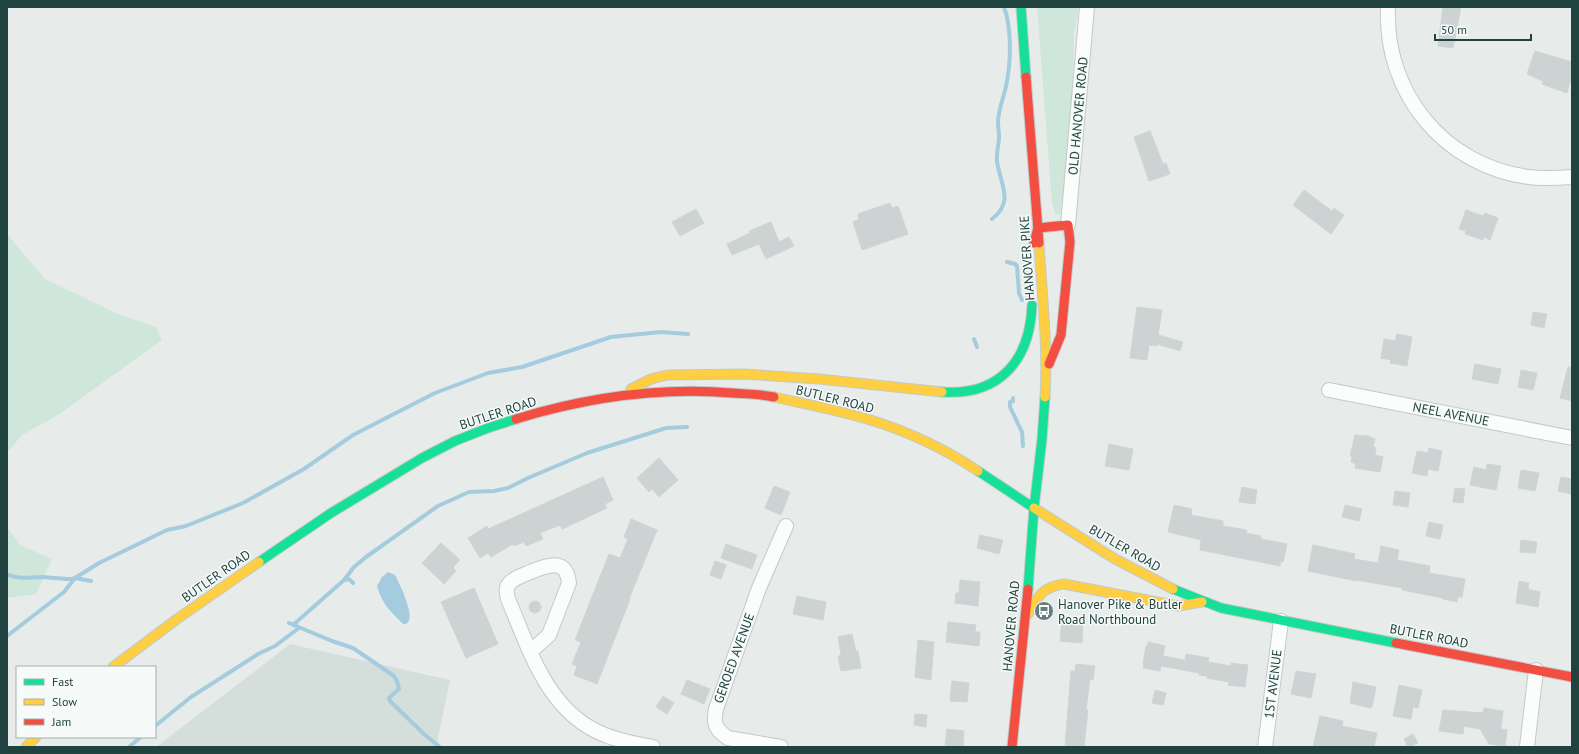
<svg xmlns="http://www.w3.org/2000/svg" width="1579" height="754" font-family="'PT Sans',sans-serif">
  <rect width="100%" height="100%" fill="#e7eceb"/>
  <path fill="#d4dfdc" d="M290,644l160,36 -14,67h-280z"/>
  <path fill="#cfe6da" d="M1037,7h42l-5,26 -1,51 -10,117 -3,14 -5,-2 -3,-10z
    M7,234l38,45 73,35 38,13 6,13 -104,75 -36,20 -15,18z
    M7,527l13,18 32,14 -16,35 -29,4z"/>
  <path fill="#a4ccde" d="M388,572l7,3c4,7 20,41 13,47 -1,2 -4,2 -5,2 -13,-13 -21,-20 -26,-38l5,-9z"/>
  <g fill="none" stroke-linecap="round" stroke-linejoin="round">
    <path stroke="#a4ccde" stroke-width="4" d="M992,219c23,-18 8,-34 5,-58 -1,-8 2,-16 2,-24 0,-5 -1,-10 -1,-15 0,-12 6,-25 8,-36 5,-22 6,-58 -2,-79
      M1007,262l8,2 2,2 2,27 3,7
      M974,339l3,8
      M1013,398v3l-3,1v5l12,25 1,14
      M7,576l2,-1c12,5 21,2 34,2 10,1 19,2 29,2l3,-1 16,3
      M344,580l5,-1 4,4
      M289,623l43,18 21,7 41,28 3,5 2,8 -10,9 1,3 35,34 15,12
      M293,625l51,-45 10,-13 12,-10 72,-51 31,-14 25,-1 14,-3 20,-10 59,-25 79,-25 21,-1
      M7,636l57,-44 11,-14 24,-15 68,-33 19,-4 57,-23 61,-34 49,-34 82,-42 53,-20 34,-6 89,-30 50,-5 27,2
      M155,726l36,-29 67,-43 17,-8 24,-18
      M129,747l12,-10"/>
  </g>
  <path fill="#cdd3d2" stroke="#cfd5d4" d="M1443,7h18l-8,41 -15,-2z
    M1535,51l37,11v19h-2l-3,12 -25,-9 1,-3 -16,-7z
    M1150,131l13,33 3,-1 4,11 -21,7 -15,-44z
    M1304,190l28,21 2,-3 10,7 -13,19 -38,-29z
    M890,203l2,5 6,-2 10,28 -46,16 -9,-28 6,-3 -1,-5z
    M696,209l8,14 -24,13 -8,-14z
    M1466,210l17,6 2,-3 13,5 -8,22 -6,-3 -1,3 -18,-6 1,-3 -7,-2z
    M771,222l8,20 10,-5 5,9 -28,13 -7,-15 -27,11 -5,-11 23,-11 -1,-2z
    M1137,307l25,3 -4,25 25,7 -3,9 -23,-7v2l-8,-1 -2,15 -17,-2z
    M1533,312l14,2 -3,14 -13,-3z
    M1397,334l15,3 -5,29 -17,-3 1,-3 -10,-2 3,-19 11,2z
    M1475,364l26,5 -3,15 -26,-5z
    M1568,367h4v34l-12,-3z
    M1521,370l16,3 -4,17 -15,-3z
    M1355,435l13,1 7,3 -2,8 3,1 -1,7 8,2 -3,15 -25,-4 1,-4 -5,-2 1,-6h-2z
    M1109,444l24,5 -4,21 -24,-4z
    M1429,448l13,3 -4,20 -10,-2 -1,7 -15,-3 5,-22 11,2z
    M659,458l19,22 -19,17 -7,-8 -3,3 -12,-14z
    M1487,464l14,2 -5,24 -26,-5 4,-18 12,3z
    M1521,470l18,3 -4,18 -17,-3z
    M603,477l10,23 -8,4 2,4 -45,21 -2,-4 -20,8 3,6 -17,7 -2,-4 -10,4 -1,-2 -22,13 -3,-4 -8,5 -12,-20 19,-12 1,3z
    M1561,477l11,2v15l-14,-3z
    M774,486l16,6 -9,23 -16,-7z
    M1242,487l15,3 -2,14 -16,-2z
    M1455,488l10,1 -2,14 -10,-1z
    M1395,491l15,2 -2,14 -15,-2z
    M1174,505l18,4 -1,6 32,6v5l24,4 -1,3 15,3v3l26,5 -4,18 -2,-1 -1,5 -80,-16 1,-10 -33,-8z
    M1345,505l17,4 -3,12 -17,-4z
    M631,519l26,11 -28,69h1l-33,85 -23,-9 3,-9 -5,-2 9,-22 -6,-2 34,-86 11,4 8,-19 -4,-2z
    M1429,522l14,3 -3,14 -14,-3z
    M980,535l23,5 -4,14 -22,-6z
    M1521,540l16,2 -2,11 -15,-1z
    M441,543l19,17 -7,7 3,4 -12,13 -22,-21z
    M726,544l31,11 -5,14 -31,-11z
    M1313,545l42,9 -1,5 24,4 3,-17 18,4 -2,10 33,6 -1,7 36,6 -3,18h-4l-1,5 -14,-3v-1l-41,-8v-2l-45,-8v1l-49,-10z
    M715,561l11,4 -5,14 -11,-4z
    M960,580l20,2 -2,24 -23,-3 1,-10h3z
    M1519,581l10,2 -1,6 12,3 -2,15 -22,-4z
    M474,588l24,56 -32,14 -25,-56z
    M797,596l29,6 -3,18 -30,-6z
    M529 607a6 6 0 1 1 12 0a6 6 0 1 1-12 0Z
    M1062,619l21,1 -1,23 -22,-2z
    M948,622l28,3 -1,7h5l-1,14 -33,-4z
    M852,634l4,18 2,-1 3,17 -20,3 -3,-15 3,-1 -3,-18z
    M918,640l16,2 -3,38 -16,-3z
    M1148,642l17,4 -2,10 22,4 1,-6 23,4 -1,4 23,4v-3l17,2 -3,22 -17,-2 1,-3 -22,-4v-2l-8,-1v-2l-38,-7 -1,5 -17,-3 1,-4h-1l3,-18 1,1z
    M1076,664l19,2 -2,14 -3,-1 -4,31h2l-4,37h-19l6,-76h4z
    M1296,671l20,3 -5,24 -20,-4z
    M687,680l23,9 -6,15 -23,-10z
    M952,681l17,2 -2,19 -17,-1z
    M1353,682l23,5 -4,20 -2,1 -20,-5z
    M1399,685l23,5 -4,18 -5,-1 -2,12 -18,-3z
    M1155,690l11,3 -3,12 -11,-2z
    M663,696l11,7 -7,11 -11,-7z
    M1484,708l19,3 -2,18 6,1 -2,16 -16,-2 -9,-15 -16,-3 -1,8 -24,-3 4,-21 40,3z
    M915,714l12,1 -1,12 -12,-2z
    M1320,716l23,5 -1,5 35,7 -3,14h-61z
    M947,729l17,2 -1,16 -18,-1z
    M1413,734l5,9 -10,4 -4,-8z"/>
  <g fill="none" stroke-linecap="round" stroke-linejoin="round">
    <g stroke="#c4c9c8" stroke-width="16">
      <path id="street" d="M1388,7c-4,86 56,159 141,170 15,2 29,1 43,0
        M1068,225l19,-218
        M1329,390l243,48
        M530,652l19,-17 20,-52c-3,-27 -24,-17 -41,-10 -6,3 -15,5 -19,11 -4,4 -2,10 -1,15 22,52 40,114 97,136 15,6 31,9 48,12
        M781,747l-53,-9c-13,-9 -15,-14 -12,-29l43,-121 27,-62
        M1265,747l16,-126
        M1527,747l9,-77"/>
    </g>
    <g stroke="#c2cac9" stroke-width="11">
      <path id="fast" d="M1021,7l5,70
        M942,392c58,4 88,-32 90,-87
        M978,471l56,37 8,-69 3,-42
        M259,562l72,-49 91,-55 33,-17 33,-13 28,-9
        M1028,589l6,-81
        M1173,589l48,19 175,35"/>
    </g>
    <g stroke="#c2cac9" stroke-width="11">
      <path id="slow" d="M1039,243c3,51 9,103 6,154
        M631,389l20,-10 16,-4 77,-1 75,5 123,13
        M774,397c31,7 63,13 93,22 37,11 78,30 111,52
        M1034,508l81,51 58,30
        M1028,614c10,-18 14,-27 36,-30l114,22 24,-4
        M113,667l64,-48 82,-57
        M26,747l10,-10"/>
    </g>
    <g stroke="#c2cac9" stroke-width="11">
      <path id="jam" d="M1026,77l13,166
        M1034,243l4,-15 30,-3 2,17 -9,93 -12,29
        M516,419c69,-21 143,-32 216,-26 14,1 28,1 42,4
        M1396,643l176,34
        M1012,747l16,-158"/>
    </g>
    <use href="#street" stroke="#fbfcfc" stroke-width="14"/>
    <use href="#fast" stroke="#16e098" stroke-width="9"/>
    <use href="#slow" stroke="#ffcf43" stroke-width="9"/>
    <use href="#jam" stroke="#f24e42" stroke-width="9"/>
  </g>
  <defs>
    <g id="bus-disc" transform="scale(1)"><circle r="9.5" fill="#667e7c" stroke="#f6fbf9"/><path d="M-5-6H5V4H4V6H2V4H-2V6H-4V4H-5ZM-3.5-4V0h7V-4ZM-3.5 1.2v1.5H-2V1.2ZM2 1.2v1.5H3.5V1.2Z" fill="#fff"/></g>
  </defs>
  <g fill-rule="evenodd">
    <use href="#bus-disc" x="1044" y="611"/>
  </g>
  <g text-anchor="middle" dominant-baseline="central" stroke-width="3" stroke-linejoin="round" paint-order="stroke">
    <g font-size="13" fill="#214340" stroke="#f6fbf9">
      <text transform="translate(1078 116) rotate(-85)">OLD HANOVER ROAD</text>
      <text transform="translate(1027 258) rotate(-94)">HANOVER PIKE</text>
      <text transform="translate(835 399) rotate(14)">BUTLER ROAD</text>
      <text transform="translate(498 413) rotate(-18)">BUTLER ROAD</text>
      <text transform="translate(1451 414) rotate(11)">NEEL AVENUE</text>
      <text transform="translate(1125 548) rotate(30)">BUTLER ROAD</text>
      <text transform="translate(216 576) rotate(-35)">BUTLER ROAD</text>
      <text transform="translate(1011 626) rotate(-85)">HANOVER ROAD</text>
      <text transform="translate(1429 636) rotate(11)">BUTLER ROAD</text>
      <text transform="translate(734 658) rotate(-70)">GEROED AVENUE</text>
      <text transform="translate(1273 684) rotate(-83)">1ST AVENUE</text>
    </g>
    <g font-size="13" fill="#214340" stroke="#f6fbf9" text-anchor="start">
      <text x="1058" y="604">Hanover Pike &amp; Butler<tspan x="1058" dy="15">Road Northbound</tspan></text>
    </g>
  </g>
  <rect width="1579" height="754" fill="none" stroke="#214340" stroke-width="16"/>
  <rect x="16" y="666" width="140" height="72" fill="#f6fbf9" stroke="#a1b1af"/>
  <rect x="24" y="679" width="20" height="6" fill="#16e098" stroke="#a1b1af"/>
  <text x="52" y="686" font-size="12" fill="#214340">Fast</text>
  <rect x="24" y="699" width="20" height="6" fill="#ffcf43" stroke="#a1b1af"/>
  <text x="52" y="706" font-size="12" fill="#214340">Slow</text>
  <rect x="24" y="719" width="20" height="6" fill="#f24e42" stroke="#a1b1af"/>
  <text x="52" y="726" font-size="12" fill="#214340">Jam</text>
  <path d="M1435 34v6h96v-6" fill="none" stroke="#214340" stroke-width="2"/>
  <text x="1441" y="34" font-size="12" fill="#214340" stroke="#f6fbf9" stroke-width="3" paint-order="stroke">50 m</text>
</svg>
